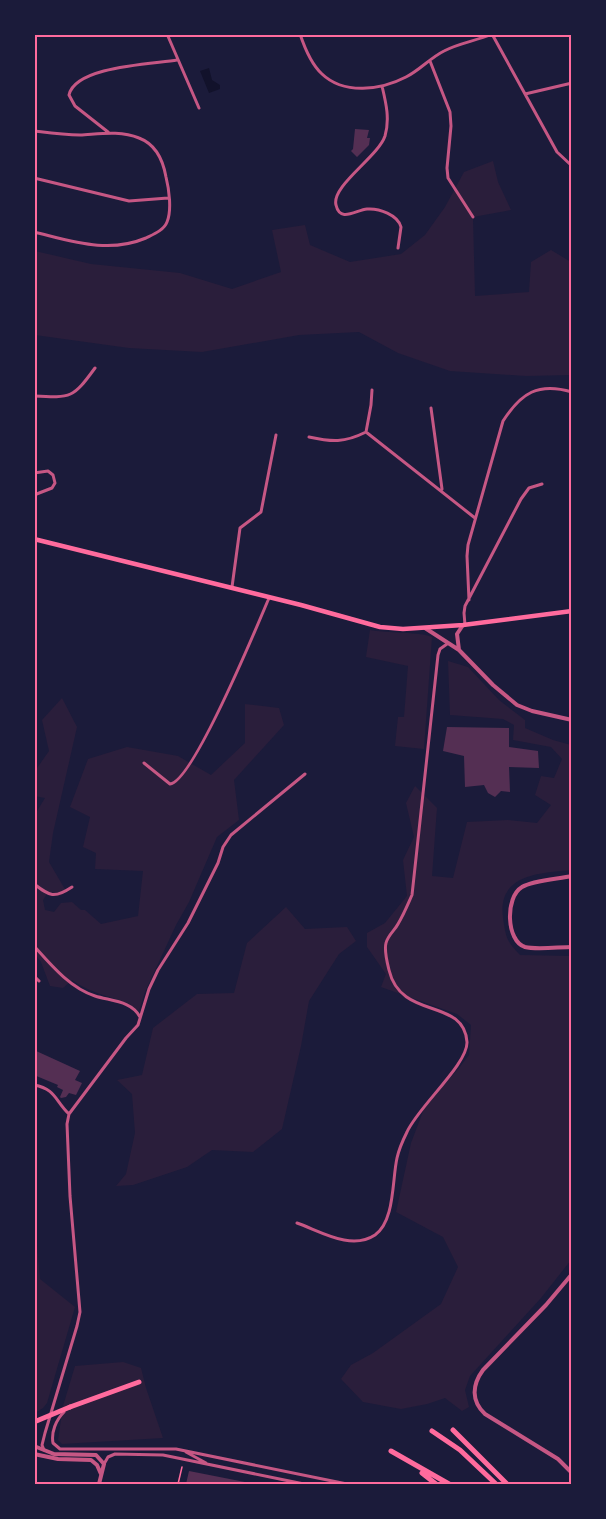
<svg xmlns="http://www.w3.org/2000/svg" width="606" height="1519" font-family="Lato,sans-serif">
  <rect width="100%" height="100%" fill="#1b1b3a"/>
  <path fill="#2a1e3b" d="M493,161l5,21 13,28 -38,7 2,79 54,-4 2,-30 20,-12 20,12v113l-45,1 -76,-5 -52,-18 -39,-21 -60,3 -97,17 -73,-4 -94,-13v-84l56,13 89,9 52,16 49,-17 -9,-42 33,-5 5,20 40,17 51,-8 24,-19 20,-28 19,-35z
    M370,630c15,3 53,2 62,7l-8,112 -29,-3 3,-29h6l4,-51 -42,-9z
    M448,661l20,6 31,33 26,20v8l28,12 18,5v125c-31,3 -74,4 -68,48 3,20 3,22 17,37l51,1v304l-30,38 -71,78 -5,14 4,17 -7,4 -17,-13 -18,6 -26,5 -38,-7 -22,-23 10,-14 22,-12 68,-49 17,-37 -15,-30 -47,-25 15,-69 14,-37 34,-38 10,-13 2,-30 -14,-11 -76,-27 5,-13 -19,-27v-14l18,-10 22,-27 -4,-36 11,-23 -8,-34 9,-17 22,22 -5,68 21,2 14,-56 41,-2 29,3 14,-18 -16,-10 6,-19 13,2 8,-19 -11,-12 -38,-7 1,-15 -11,-6 -53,-4z
    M62,698l15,29 -24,106 -4,29 17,29c-5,7 -11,6 -19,3l-4,6 2,10 9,2 7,-9 11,-1 9,8h4l16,14 37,-8 5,-45 -48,-2 1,-16 -13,-6 7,-30 -20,-10 18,-48 39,-12 51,9 33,19 34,-32v-39l34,4 5,17 -50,55 5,40 -22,17 -28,65 -13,23 -31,67 -6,19c-21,-15 -45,-15 -67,-31l-9,8 -13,-2 -9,-24 -6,-8 -1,-138 11,-18 -11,-2 1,-25 14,-20 -7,-31z
    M286,907l19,22 42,-2 9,14 -17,13 -30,47 -8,45 -19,83 -29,23 -41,-2 -25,17 -54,18 -17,1 10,-12 9,-41 -3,-39 -15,-14 25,-5 11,-47 44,-34 37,-1 13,-50z
    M34,1211l6,68 35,28 -28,96 -4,5 -8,5z
    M123,1362l18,6 5,20 17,50 -101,6 -4,-4 5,-34 12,-40z"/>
  <path fill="#12122b" d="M209,68l3,12 8,5v4l-11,4 -9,-22z"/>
  <path fill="#542f53" d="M355,129l14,1 -2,8h3l-1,7 -12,12 -6,-6 2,-2z
    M447,727l62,1v19l29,4 1,17 -30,-1 1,25 -9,-1 -6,6 -7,-4 -4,-8 -19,2 -1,-31 -21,-5z
    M34,1050l46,21 -5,9 7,3 -6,12 -7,-2 -3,4 -5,1 -1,-1 3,-7 -6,-3 1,-2 -24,-10z
    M189,1471l61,12v1h-64z"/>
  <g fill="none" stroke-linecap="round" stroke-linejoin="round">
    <path stroke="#ff6b9d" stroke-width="1.5" d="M178,1484l4,-17"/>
    <path stroke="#c65784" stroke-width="3" d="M167,34l32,74
      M300,34c5,15 11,30 22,40 22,21 59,16 84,3 14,-7 24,-19 38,-26 15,-8 32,-10 48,-17
      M492,34l65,118 15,14
      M430,61l20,51 1,14 -4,42 1,10 25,39
      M382,86c4,17 8,33 3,50 -7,21 -54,50 -49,69 4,18 20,5 31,4 12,-1 31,6 34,18l-3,21
      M525,94l47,-11
      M34,131c16,2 30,4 46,4 19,-1 40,-5 59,3 16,6 24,22 27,39 3,12 6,33 1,45 -3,8 -13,12 -21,16 -38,16 -74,3 -112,-6
      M108,132l-33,-26 -6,-11c6,-29 84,-31 108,-35
      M34,178l95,23 39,-3
      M372,390l-1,15 -5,27 109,86
      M34,396c38,2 39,2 61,-28
      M431,408l11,81
      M309,437c23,5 35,6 57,-5
      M34,473l14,-2 5,4 2,8 -3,5 -18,7
      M232,587l8,-59 21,-16 15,-77
      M469,600l-2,-44 1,-11 35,-124c18,-28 35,-39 69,-29
      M465,625l-1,-12 1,-7 56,-107 8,-11 13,-4
      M144,763l26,21c23,-2 87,-158 99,-186
      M34,884c16,12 20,15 38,3
      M34,946c17,19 36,42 61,50 16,5 37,5 45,21
      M34,976l5,5
      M34,1085c22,4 21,16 35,29
      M297,1223c23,8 54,28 78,12 20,-14 17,-55 22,-77 2,-9 6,-18 10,-26 11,-25 61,-68 60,-90 -3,-45 -66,-21 -78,-72 -2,-8 -5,-19 -3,-27 2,-8 9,-13 12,-19 6,-10 10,-20 14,-29l26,-240 2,-6 7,-5
      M64,1412c-8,8 -13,20 -11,31l7,6h116l171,35
      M44,1450l-2,-5 3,-12 32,-107 3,-14 -10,-116 -3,-72 2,-10 57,-76 12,-13 11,-36 9,-19 30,-47 30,-60 5,-16 8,-12 74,-61
      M186,1452l20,11
      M104,1464l4,-7 7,-3 48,1 141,29"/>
    <path stroke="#c65784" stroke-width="4" d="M425,628l34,22 34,35 24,20 15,6 40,9
      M459,650l-2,-16 6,-9
      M572,876c-14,3 -39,4 -50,11 -17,10 -16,54 3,60 11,3 34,0 47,0
      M572,1274l-26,31 -63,65c-11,15 -12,31 2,44l73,45 14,14
      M34,1446l20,8 42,1 8,9 -5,20
      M34,1454l24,5 33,1 6,5 4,9"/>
    <path stroke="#ff6b9d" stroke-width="4.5" d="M34,539l267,66 79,22 23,2 60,-4 109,-14"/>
    <path stroke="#ff6b9d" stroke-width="5" d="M34,1422l36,-15"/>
    <path stroke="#ff6b9d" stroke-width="5" d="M70,1407l69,-25
      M453,1430l54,54
      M432,1431l28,19 36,34
      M391,1451l58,33
      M422,1473l14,11"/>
  </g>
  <rect width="606" height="1519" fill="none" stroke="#1b1b3a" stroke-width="72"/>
  <rect x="36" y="36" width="534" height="1447" fill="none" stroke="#ff6b9d" stroke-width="2"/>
</svg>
